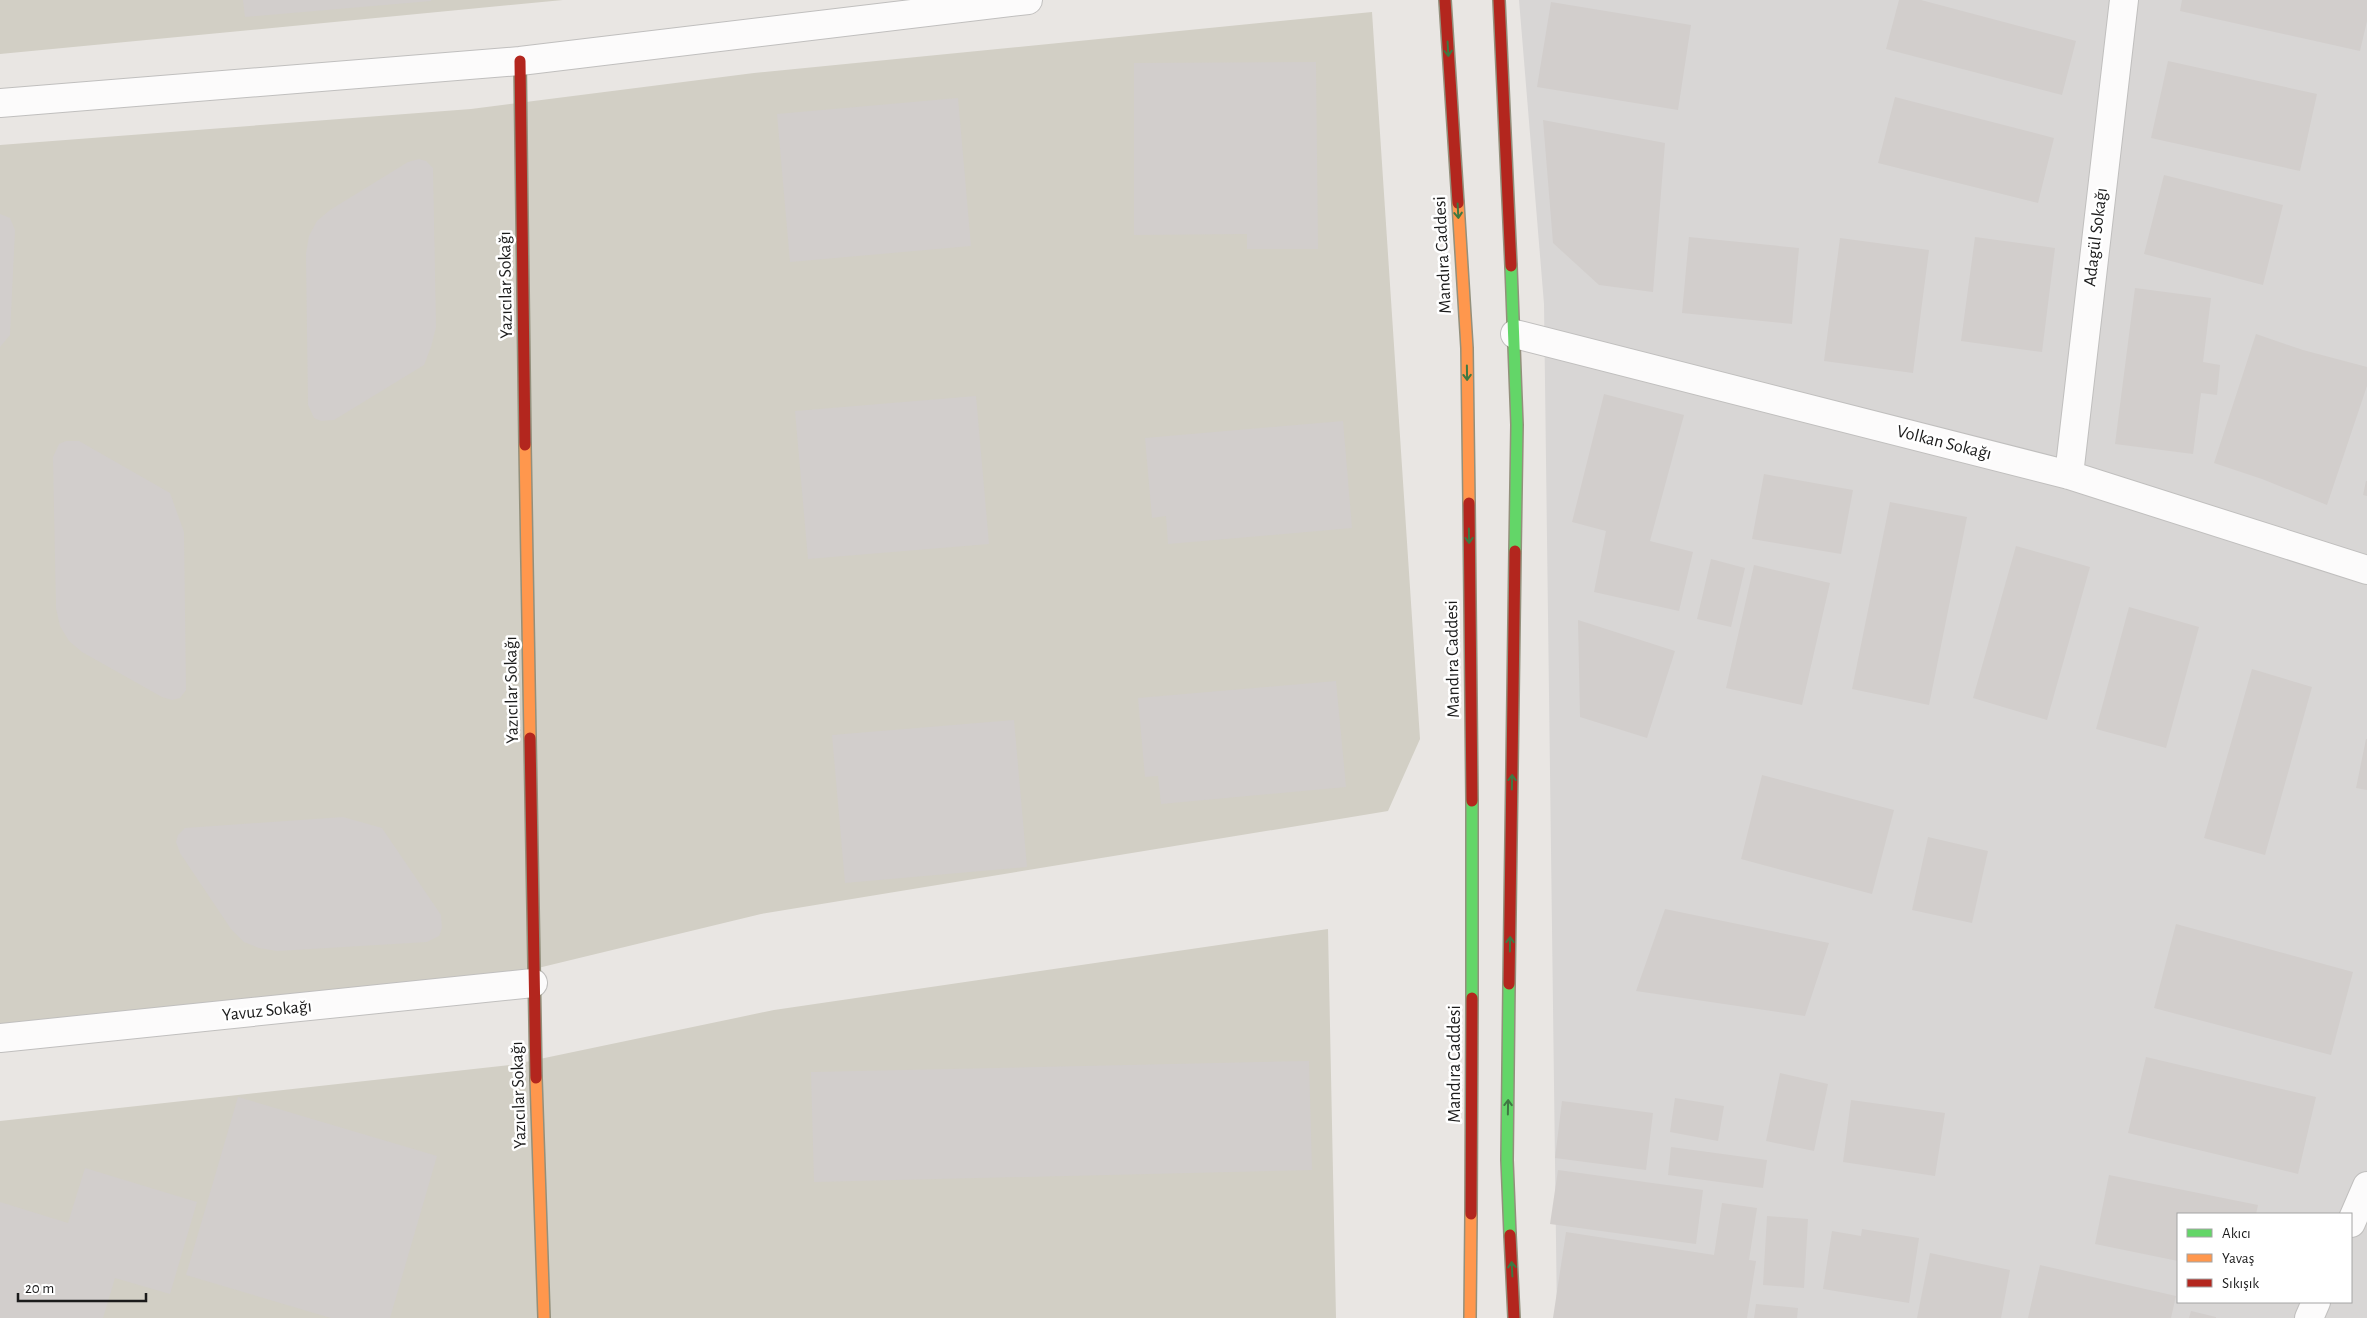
<svg xmlns="http://www.w3.org/2000/svg" width="2367" height="1318" font-family="'Alegreya Sans',sans-serif">
  <rect width="100%" height="100%" fill="#e9e6e3"/>
  <path fill="#d8d6d5" fill-rule="evenodd" d="M1519,0h848v1318h-810l-13,-1014zM2178,1214h173v88h-173z"/>
  <path fill="#d2cfc5" d="M0,0h563l-563,54z
    M1372,12l48,727 -32,72 -627,103 -269,65 -492,48v-882l471,-36 283,-36z
    M1328,929l8,389h-1336v-197l511,-56 263,-55z"/>
  <path fill="#d2cecc" d="M243,0h188v1l-186,16z
    M1899,0h22l155,41 -14,54 -176,-46z
    M2182,0h185v21l-7,30 -180,-40z
    M1551,2l140,23 -13,85 -141,-23z
    M2168,61l149,33 -17,77 -149,-33z
    M1316,62l2,187h-71v-15l-113,1v-172z
    M1895,97l159,41 -16,65 -160,-40z
    M958,98l13,148 -181,16 -13,-148z
    M1543,120l122,23 -12,149 -54,-7 -46,-42z
    M419,159l7,2 7,7 3,159 -5,20 -7,18 -90,55 -13,1 -7,-3 -6,-13 -2,-151 3,-18 8,-15 13,-11 78,-48z
    M2164,175l119,30 -20,80 -119,-31z
    M0,214l10,4 5,12 -5,105 -10,12z
    M1689,237l110,11 -7,76 -110,-11z
    M1975,237l80,11 -13,104 -81,-11z
    M1840,238l89,12 -16,123 -89,-12z
    M2135,288l76,10 -8,64 17,3 -3,30 -16,-2 -8,61 -78,-10z
    M2256,334l47,16 64,17v19l-40,119 -65,-26 -48,-16z
    M1604,394l80,21 -34,126 43,11 -14,59 -85,-19 12,-61 -34,-9z
    M976,396l13,148 -181,15 -13,-148z
    M1343,421l9,107 -184,16 -2,-28 -14,2 -7,-80z
    M66,441h13l91,52 14,39 2,158 -6,8 -8,2 -10,-3 -80,-45 -13,-11 -9,-15 -4,-18 -3,-151 6,-13z
    M1764,474l89,16 -12,64 -89,-15z
    M2366,481h1v15l-4,-1z
    M1890,502l77,15 -38,188 -77,-16z
    M2016,546l74,21 -43,153 -74,-22z
    M1711,559l34,9 -14,59 -34,-8z
    M1754,565l76,18 -28,122 -76,-17z
    M2129,607l70,20 -33,121 -70,-19z
    M1578,620l97,31 -28,87 -67,-21z
    M2252,669l60,18 -47,168 -61,-17z
    M1336,681l10,106 -185,17 -3,-28 -13,1 -7,-79z
    M1014,720l13,147 -182,16 -13,-148z
    M2366,739h1v51l-11,-2z
    M1762,775l132,35 -22,84 -131,-35z
    M343,817l39,11 59,87 1,13 -3,8 -12,6 -150,9 -18,-3 -15,-6 -13,-13 -51,-76 -4,-11 2,-7 7,-7z
    M1928,837l60,14 -16,72 -60,-13z
    M1665,909l164,34 -24,73 -169,-25z
    M2176,924l177,48 -22,83 -177,-47z
    M2146,1057l170,40 -18,77 -170,-41z
    M1309,1061l3,109 -498,12 -3,-110z
    M1780,1073l48,11 -14,67 -48,-10z
    M238,1097l199,59 -47,162h-59l-145,-43z
    M1675,1098l49,8 -6,35 -48,-9z
    M1851,1100l94,13 -10,63 -92,-14z
    M1562,1101l91,12 -7,57 -91,-12z
    M1671,1147l96,13 -4,28 -95,-13z
    M85,1168l112,34 -27,92 -55,-16 -12,40h-103v-116l68,21z
    M1558,1170l145,20 -7,54 -146,-20z
    M2109,1175l149,30 -2,9h-78v47l-83,-17z
    M1722,1203l35,5 -8,52 7,1 -9,57h-194l13,-86 148,23z
    M1767,1216l41,3 -4,69 -41,-3z
    M1862,1229l57,9 -10,65 -86,-14 9,-58 29,5z
    M1930,1253l80,17 -9,48h-84z
    M2040,1265l136,31 -5,22h-143z
    M1756,1304l42,4 -1,10h-43z
    M2191,1311l25,6v1h-27z"/>
  <g fill="none" stroke-linecap="round" stroke-linejoin="round">
    <g stroke="#c0bfbe" stroke-width="30">
      <path id="street" d="M0,103l520,-42 508,-61
        M1515,334l554,141 298,95
        M2069,475l55,-475
        M0,1038l533,-55
        M2351,1223l16,-37
        M2309,1318l7,-16"/>
    </g>
    <g stroke="#93907c" stroke-width="14">
      <path id="fast" d="M1511,266l6,159 -2,126
        M1472,801v197
        M1509,984l-2,176 3,75"/>
    </g>
    <g stroke="#93907c" stroke-width="14">
      <path id="slow" d="M1458,203l9,145 2,155
        M525,445l5,293
        M536,1078l8,240
        M1470,1318l1,-104"/>
    </g>
    <g stroke="#93907c" stroke-width="14">
      <path id="jam" d="M1445,0l13,203
        M1499,0l12,266
        M520,61l5,384
        M1469,503l3,298
        M530,738l6,340
        M1509,984l6,-433
        M1471,1214l1,-216
        M1510,1235l4,83"/>
    </g>
    <use href="#street" stroke="#fcfbfb" stroke-width="28"/>
    <use href="#fast" stroke="#63d668" stroke-width="11"/>
    <use href="#slow" stroke="#ff974d" stroke-width="11"/>
    <use href="#jam" stroke="#b3261e" stroke-width="11"/>
  </g>
  <defs><path id="oneway-shaft" d="M-6 0H5M1.5-3L5.5 0L1.5 3" fill="none" stroke-width="1.6" stroke-linecap="round" stroke-linejoin="round" transform="scale(1.25)"/></defs>
  <g stroke="#3f7842">
    <use href="#oneway-shaft" transform="translate(1448 49) rotate(87)"/>
    <use href="#oneway-shaft" transform="translate(1458 211) rotate(87)"/>
    <use href="#oneway-shaft" transform="translate(1467 373) rotate(89)"/>
    <use href="#oneway-shaft" transform="translate(1469 536) rotate(89)"/>
    <use href="#oneway-shaft" transform="translate(1512 782) rotate(-89)"/>
    <use href="#oneway-shaft" transform="translate(1510 944) rotate(-89)"/>
    <use href="#oneway-shaft" transform="translate(1508 1107) rotate(-89)"/>
    <use href="#oneway-shaft" transform="translate(1512 1269) rotate(-93)"/>
  </g>
  <g text-anchor="middle" dominant-baseline="central" stroke-width="5" stroke-linejoin="round" paint-order="stroke">
    <g font-size="18" fill="#1b1b1b" stroke="#fff">
      <text transform="translate(2096 237) rotate(-83)">Adagül Sokağı</text>
      <text transform="translate(1443 255) rotate(-93)">Mandıra Caddesi</text>
      <text transform="translate(506 285) rotate(-91)">Yazıcılar Sokağı</text>
      <text transform="translate(1944 443) rotate(14)">Volkan Sokağı</text>
      <text transform="translate(1453 659) rotate(-91)">Mandıra Caddesi</text>
      <text transform="translate(512 690) rotate(-91)">Yazıcılar Sokağı</text>
      <text transform="translate(267 1011) rotate(-6)">Yavuz Sokağı</text>
      <text transform="translate(1455 1064) rotate(-90)">Mandıra Caddesi</text>
      <text transform="translate(519 1095) rotate(-92)">Yazıcılar Sokağı</text>
    </g>
  </g>
  <rect x="2177" y="1213" width="175" height="90" fill="#ffffff" stroke="#a4a4a4"/>
  <rect x="2187" y="1229" width="25" height="8" fill="#63d668" stroke="#a4a4a4"/>
  <text x="2222" y="1238" font-size="15" fill="#1b1b1b">Akıcı</text>
  <rect x="2187" y="1254" width="25" height="8" fill="#ff974d" stroke="#a4a4a4"/>
  <text x="2222" y="1263" font-size="15" fill="#1b1b1b">Yavaş</text>
  <rect x="2187" y="1279" width="25" height="8" fill="#b3261e" stroke="#a4a4a4"/>
  <text x="2222" y="1288" font-size="15" fill="#1b1b1b">Sıkışık</text>
  <path d="M18 1293v8h128v-8" fill="none" stroke="#1b1b1b" stroke-width="2.5"/>
  <text x="25" y="1293" font-size="15" fill="#1b1b1b" stroke="#ffffff" stroke-width="4" paint-order="stroke">20 m</text>
</svg>
